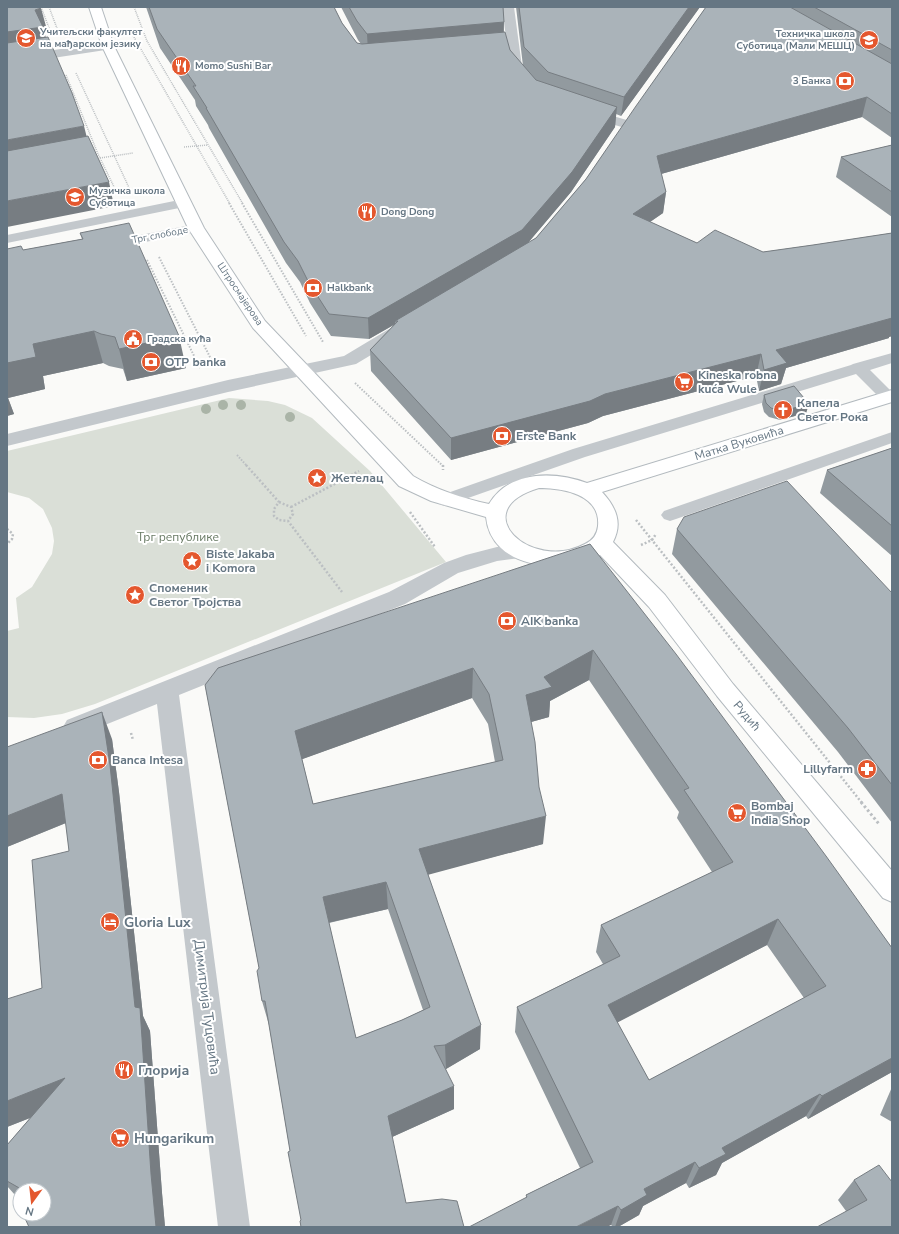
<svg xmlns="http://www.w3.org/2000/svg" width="899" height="1234" font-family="'Nunito Sans',sans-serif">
  <rect width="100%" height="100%" fill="#fafaf8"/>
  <path fill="#dadfd7" d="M229,398l39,3 17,4 27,13 58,53 76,91 -351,142 -33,10 -28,4 -27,-1v-86l12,-3 -3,-30 16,-11 20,-33 2,-13 -2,-13 -9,-19 -14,-11 -22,-6v-41z"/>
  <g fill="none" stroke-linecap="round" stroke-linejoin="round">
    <g stroke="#b3babf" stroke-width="2">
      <path id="secondary" d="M89,7h12l13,39 90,182 61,93 148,155c24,14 49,22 76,28 20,-34 66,-33 98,-21l305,-93v12l-290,90c14,15 21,31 11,50l52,53 68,89 159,187v31l-9,-4 -166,-202 -68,-89 -49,-52c-38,20 -109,14 -114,-38l-55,-16 -32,-15 -146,-158 -65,-100 -86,-182zM539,488c23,0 62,6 59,38 -1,9 -5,14 -13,18 -54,29 -121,-34 -46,-56z"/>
    </g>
    <path stroke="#bbbfc2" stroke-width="1.5" stroke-dasharray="1 1" stroke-linecap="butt" d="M41,7l10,26
      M49,7l9,24
      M134,7l13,34 96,163
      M130,30l100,174
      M76,73l55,119
      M66,75l32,79 20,41
      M184,147l24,-2
      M100,158l33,-5"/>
    <path stroke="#bbbfc2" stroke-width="2" stroke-dasharray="1.5 1.5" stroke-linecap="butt" d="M229,203l77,133
      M242,203l81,139
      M159,257l53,104 6,3
      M147,260l53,108
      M355,383l88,83
      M237,455l10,11"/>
    <path stroke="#bbbfc2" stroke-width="2.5" stroke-dasharray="2 2" stroke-linecap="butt" d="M246,465l33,37 -5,7v7l5,4 9,1 54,71
      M443,465v5
      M279,502l12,5 2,7 -5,7
      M291,507l68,-36
      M410,512l25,35
      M636,520l226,283
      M7,529l6,5 -1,5 -5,5
      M641,545l11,-5 4,-6
      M131,733l2,7"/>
    <path stroke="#bbbfc2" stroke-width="3" stroke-dasharray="2.5 2.5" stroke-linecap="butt" d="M861,802l18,22"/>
    <path fill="#c3c8cc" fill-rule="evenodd" d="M184,199l5,1 2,3 -2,3 -182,37v-8z
      M196,224l5,1 2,3 -2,3 -91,18 -5,-1 -2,-3 2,-3 5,-1z
      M892,353v10l-22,7 22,22v9l-10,-1 -26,-26 -271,83 -134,47 -6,2 -6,-2 -3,-4 3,-4 134,-47 278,-84 2,-1z
      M892,432v11l-216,76 -6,2 -6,-2 -3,-4 3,-4z"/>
    <path fill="#c3c8cc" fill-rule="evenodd" d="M502,7h12l8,60 12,13 -2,3h-10l-12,-15z
      M108,42l4,1 2,3 -2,3 -105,16v-8z
      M586,108l44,13 2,3 -2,3 -5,1 -44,-13 -2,-3 2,-3z
      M400,325l6,1 3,4 -3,4 -50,30 -128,28 -221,54v-12l221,-54 116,-24 50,-30z
      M521,545l7,2 3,5 -3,5 -31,4 -39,12 -53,31 -226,91 71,532h-32l-61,-523 -82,33 -8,-3 -4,-7 4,-7 322,-128 55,-29 22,-8 31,-8z"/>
    <use href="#secondary" fill="#fff" fill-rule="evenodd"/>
  </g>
  <g fill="#aab4a7">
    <circle cx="223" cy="405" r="5"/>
    <circle cx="241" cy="405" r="5"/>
    <circle cx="206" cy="409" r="5"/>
    <circle cx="290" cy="417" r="5"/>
  </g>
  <path fill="#929a9f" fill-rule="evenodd" d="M146,7h188l8,16 15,20 4,1 -3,-4 -17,-33h162l1,25 6,18 13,16 -7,-59h184l-79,109 -5,-2 -1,13 -44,65 -43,51 8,-5 50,-59 120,-172h186v131l-30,-21 -201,57 5,18 -3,21 -13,9 47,21 66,9 50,-7 79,-12v103l-3,1v1l-103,30 -5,16 -22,7 -3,-15 -153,40 -15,7 -137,37 -80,-89 -1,-21 24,-25 -25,14 -38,-3 -21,-33 -10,-21 -14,-19 -77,-135 -1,-3 -12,-19 -1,-6 -35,-52z
    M892,145v72l-56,-40 5,-20z
    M80,233l106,135 -59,13 -4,-12 -14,-3 -6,-3 -60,13 2,13 -37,9 6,16 -7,2v-167l16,1 59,-11z
    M764,395l45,9 -3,9 -26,7 -11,-3 -5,-5 -2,-8z
    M892,448v108l-72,-63 7,-23z
    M677,529l215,64v230l-54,-71 -166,-198z
    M590,544l302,404v124l-84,47 -2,-3 -84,47 -6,12 -27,13 -3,-5 -43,23 -4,9 -21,12h-5l-2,-2 -85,-27v-3l54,-27 -65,-136 2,-25 86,-43 -7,-12 5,-27 111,-53 -35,-54 2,-6 -90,-132 -39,21 -1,16 -18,5 12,122 -115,30 52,175 -34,20 8,40 -62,28 -91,83 -11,-69 -21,-126 -7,-24 -3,-33 -54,-283zM472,698l16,26 7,38 -182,42 -11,-45zM388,909l35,101 -21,10 -46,18 -27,-115zM767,945l37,53 -155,82 -32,-58z
    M112,739l7,53 24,224 7,15 12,162 3,34h-136l15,-37h-24v8l-5,-3 -8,-9v-41l23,-27 -23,9 35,-139 27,-137 -3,-28 -59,24v-100z
    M892,1087v35l-12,-7z
    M854,1180l38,47 -46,-16 -8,-11z"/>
  <path fill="#777d82" d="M689,7h11l-79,109 3,-19z
    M41,8l6,22 -3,1 5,18 -42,6v-23l28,-22z
    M504,22l-1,19 -135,11 -1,-18z
    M867,97l-5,20 -208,59 3,-20z
    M617,107l-2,20 -44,65 -50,59 -123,70h-3v3l-26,15 -1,-21z
    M84,126l6,24 -83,15v-25z
    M109,182l5,24 -107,21v-26z
    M666,192l-3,21 -32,22 2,-21z
    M892,318v18l-3,1v1l-103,30 -5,16 -22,7 5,-21 12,-20z
    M94,331l9,32 -60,13 2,13 -37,9 6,16 -7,2v-53l26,-19z
    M179,336l7,32 -59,13 -8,-32z
    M761,354l-5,22 -153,40 -15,7 -137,37v-22l154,-44z
    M809,404l-3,9 -26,7 2,-9z
    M593,650l-4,30 -39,21 -1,16 -25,7 2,-29 18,-18z
    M473,668l-1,30 -172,62 -5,-29z
    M102,712l10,27 7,53 24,224 7,15 12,162 3,34h-9l-21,-220z
    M62,794l11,26 -66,27v-31z
    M546,816l-3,28 -123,33 -1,-28z
    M386,882l2,27 -61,14 -4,-26z
    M778,919l-11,26 -164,85 5,-25z
    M481,1025l-1,24 -34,20 -1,-24z
    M892,1058v14l-84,47 14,-23z
    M65,1078l13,21 -71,28v-26z
    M454,1086v23l-64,29 -2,-22z
    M820,1094l-14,22 -84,47 -6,12 -27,13 10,-20 23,-20z
    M695,1162l-9,21 -43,23 -4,9 -21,12h-3l6,-17 23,-21z
    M618,1206l-7,19 -4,2h-31z"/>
  <path fill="#aab3b9" stroke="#777d82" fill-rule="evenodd" d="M7,7h34v1l-6,2 8,17 -36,5z
    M149,7h185l8,16 15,20 5,1 143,-12 5,18 26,30 81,27 -45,65 -50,58 -154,88 -39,-4 -21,-33 -10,-20 -14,-19 -78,-134h1l-14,-22h3l-39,-57z
    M349,7h154l1,15 -137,12 -10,-13z
    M519,7h170l-65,90 -76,-25 -24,-25z
    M706,7h84l102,57v50l-25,-17 -210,59 9,36 -33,22 64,29 18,-13 48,22 50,-7 79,-12v85l-116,32 11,13 -23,7 -3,-16 -156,40 -15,7 -139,37 -81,-88 28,-29h-3l141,-83 50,-59 50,-73z
    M814,7h78v43z
    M48,37l24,56 12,33 -77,14v-97z
    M88,136l21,46 -102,19v-50z
    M892,145v47l-51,-35z
    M129,223l50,113 -60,13 -4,-12 -14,-3 -7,-3 -61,13 3,13 -29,6v-114l14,-3 2,4 60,-11 -3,-6z
    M794,386l15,18 -27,7 -11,-3 -5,-5 -2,-8z
    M892,448v78l-65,-56z
    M787,481l105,112v192l-44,-57 -171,-199 7,-12z
    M590,544l86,110 150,202 66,92v110l-70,38 -2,-2 -98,54 4,6 -27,14 -4,-6 -51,27 3,6 -26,15 -3,-4 -42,21h-107l58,-30 -1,-2 67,-33 -76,-155 103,-51 -19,-31 132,-63 -49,-72 5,-2 -96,-138 -49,27 8,10 -26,8 9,47 4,45 7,29 -127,33 62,176 -36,20 -11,1 20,40 -66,30 18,87 36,-4 15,2 7,26h-163l-1,-6 1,-1 -13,-68 2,-1 -25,-150h-3l-5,-30 2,-3 -54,-283 13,-17zM473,668l16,26 14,66 -190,44 -18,-73zM386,882l44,125 -28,13 -46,18 -33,-141zM778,919l48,67 -177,94 -41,-75z
    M102,712l8,53 25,242 5,1 11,166 5,53h-127l-6,-13h21v-24h-23v-1l-14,-8v-36l58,-67 -58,23v-102l35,-11 -10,-128 37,-9 -7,-57 -55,22v-69z
    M879,1165l13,17v45h-75l50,-27 -13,-20z"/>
  <defs>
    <g id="university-disc" transform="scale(1)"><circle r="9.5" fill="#e4572e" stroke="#fff"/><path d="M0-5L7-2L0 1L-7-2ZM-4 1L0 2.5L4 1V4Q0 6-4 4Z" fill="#fff"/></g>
    <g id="school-disc" transform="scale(1)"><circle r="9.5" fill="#e4572e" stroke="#fff"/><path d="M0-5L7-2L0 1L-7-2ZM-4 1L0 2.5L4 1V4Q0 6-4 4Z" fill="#fff"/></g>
    <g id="restaurant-disc" transform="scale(1)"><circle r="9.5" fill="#e4572e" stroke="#fff"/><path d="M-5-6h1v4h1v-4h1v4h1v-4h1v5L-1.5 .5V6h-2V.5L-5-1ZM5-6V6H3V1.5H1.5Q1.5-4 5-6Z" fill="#fff"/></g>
    <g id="bank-disc" transform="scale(1)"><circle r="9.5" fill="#e4572e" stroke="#fff"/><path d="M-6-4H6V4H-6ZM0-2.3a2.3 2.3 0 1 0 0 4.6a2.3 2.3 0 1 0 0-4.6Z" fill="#fff"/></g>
    <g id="civic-disc" transform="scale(1)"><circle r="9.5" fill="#e4572e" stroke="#fff"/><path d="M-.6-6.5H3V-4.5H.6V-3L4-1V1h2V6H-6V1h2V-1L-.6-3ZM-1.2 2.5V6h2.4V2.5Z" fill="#fff"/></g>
    <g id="supermarket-disc" transform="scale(1)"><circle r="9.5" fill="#e4572e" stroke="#fff"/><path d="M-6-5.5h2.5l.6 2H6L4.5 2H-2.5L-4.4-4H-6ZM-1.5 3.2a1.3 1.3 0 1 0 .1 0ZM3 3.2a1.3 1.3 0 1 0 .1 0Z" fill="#fff"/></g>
    <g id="church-disc" transform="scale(1)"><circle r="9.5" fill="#e4572e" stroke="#fff"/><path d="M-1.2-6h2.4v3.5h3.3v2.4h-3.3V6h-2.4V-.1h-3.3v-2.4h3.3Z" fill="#fff"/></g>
    <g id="sight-disc" transform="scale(1)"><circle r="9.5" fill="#e4572e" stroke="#fff"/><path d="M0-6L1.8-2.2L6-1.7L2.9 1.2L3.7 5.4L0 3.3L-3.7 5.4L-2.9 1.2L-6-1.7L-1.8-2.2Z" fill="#fff"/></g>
    <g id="pharmacy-disc" transform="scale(1)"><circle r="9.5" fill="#e4572e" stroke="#fff"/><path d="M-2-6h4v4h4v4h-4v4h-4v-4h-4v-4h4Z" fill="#fff"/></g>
    <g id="hotel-disc" transform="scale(1)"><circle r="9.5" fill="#e4572e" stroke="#fff"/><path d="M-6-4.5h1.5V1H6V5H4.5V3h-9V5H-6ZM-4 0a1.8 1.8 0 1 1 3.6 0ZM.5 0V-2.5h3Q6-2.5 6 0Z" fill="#fff"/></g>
  </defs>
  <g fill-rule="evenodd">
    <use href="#university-disc" x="26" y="38"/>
    <use href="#school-disc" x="869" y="40"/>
    <use href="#restaurant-disc" x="181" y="66"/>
    <use href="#bank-disc" x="845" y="81"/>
    <use href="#school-disc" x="75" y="197"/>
    <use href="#restaurant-disc" x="367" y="212"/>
    <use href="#bank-disc" x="313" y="288"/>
    <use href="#civic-disc" x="133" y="339"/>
    <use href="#bank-disc" x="151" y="362"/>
    <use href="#supermarket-disc" x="684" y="382"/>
    <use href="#church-disc" x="783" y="410"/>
    <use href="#bank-disc" x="502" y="436"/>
    <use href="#sight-disc" x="317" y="478"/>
    <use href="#sight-disc" x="192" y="561"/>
    <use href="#sight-disc" x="135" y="595"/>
    <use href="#bank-disc" x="507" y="621"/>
    <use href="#bank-disc" x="98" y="760"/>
    <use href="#pharmacy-disc" x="867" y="769"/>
    <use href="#supermarket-disc" x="737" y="813"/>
    <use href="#hotel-disc" x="110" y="922"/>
    <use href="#restaurant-disc" x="124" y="1070"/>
    <use href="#supermarket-disc" x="120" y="1138"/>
  </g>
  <g text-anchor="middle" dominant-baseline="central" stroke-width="4" stroke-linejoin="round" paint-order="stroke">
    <g font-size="10" font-weight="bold" fill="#657683" stroke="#fff" text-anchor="start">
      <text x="40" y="32">Учитељски факултет<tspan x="40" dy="12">на мађарском језику</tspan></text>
      <text x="855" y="34" text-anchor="end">Техничка школа<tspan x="855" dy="12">Суботица (Мали МЕШЦ)</tspan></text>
      <text x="195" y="66">Momo Sushi Bar</text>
      <text x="831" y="81" text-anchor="end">3 Банка</text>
      <text x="89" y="191">Музичка школа<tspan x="89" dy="12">Суботица</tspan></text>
      <text x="381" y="212">Dong Dong</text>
      <text x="327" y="288">Halkbank</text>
      <text x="147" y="339">Градска кућа</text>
    </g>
    <g font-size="10" fill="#657683" stroke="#fff">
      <text transform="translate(160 235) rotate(-11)">Трг слободе</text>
      <text transform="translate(240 294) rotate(56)">Штросмајерова</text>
    </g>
    <g font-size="12" font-weight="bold" fill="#657683" stroke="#fff" text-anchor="start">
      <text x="165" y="362">OTP banka</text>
      <text x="698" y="375">Kineska robna<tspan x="698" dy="14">kuća Wule</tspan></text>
      <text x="797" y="403">Капела<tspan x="797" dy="14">Светог Рока</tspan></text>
      <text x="516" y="436">Erste Bank</text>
      <text x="331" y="478">Жетелац</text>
      <text x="206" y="554">Biste Jakaba<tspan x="206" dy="14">i Komora</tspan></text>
      <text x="149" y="588">Споменик<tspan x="149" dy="14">Светог Тројства</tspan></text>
      <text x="521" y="621">AIK banka</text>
      <text x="112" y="760">Banca Intesa</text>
      <text x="853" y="769" text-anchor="end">Lillyfarm</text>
      <text x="751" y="806">Bombaj<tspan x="751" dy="14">India Shop</tspan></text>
    </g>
    <g font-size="12" fill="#657683" stroke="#fff">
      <text transform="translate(739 443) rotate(-17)">Матка Вуковића</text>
      <text transform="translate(747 716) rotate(50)">Рудић</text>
    </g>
    <g font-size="12" fill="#687a64" stroke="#fff">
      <text x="178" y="537">Трг републике</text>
    </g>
    <g font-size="14" font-weight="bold" fill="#657683" stroke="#fff" text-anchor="start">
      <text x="124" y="922">Gloria Lux</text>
      <text x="138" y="1070">Глорија</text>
      <text x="134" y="1138">Hungarikum</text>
    </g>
    <g font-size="14" fill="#657683" stroke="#fff">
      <text transform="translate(207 1007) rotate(83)">Димитрија Туцовића</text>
    </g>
  </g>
  <rect width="899" height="1234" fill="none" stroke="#657683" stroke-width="16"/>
  <g transform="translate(32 1202) rotate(195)"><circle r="19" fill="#ffffff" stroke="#c1c8cd"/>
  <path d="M0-3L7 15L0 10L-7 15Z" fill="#e4572e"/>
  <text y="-6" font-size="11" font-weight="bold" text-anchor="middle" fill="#657683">N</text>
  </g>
</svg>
